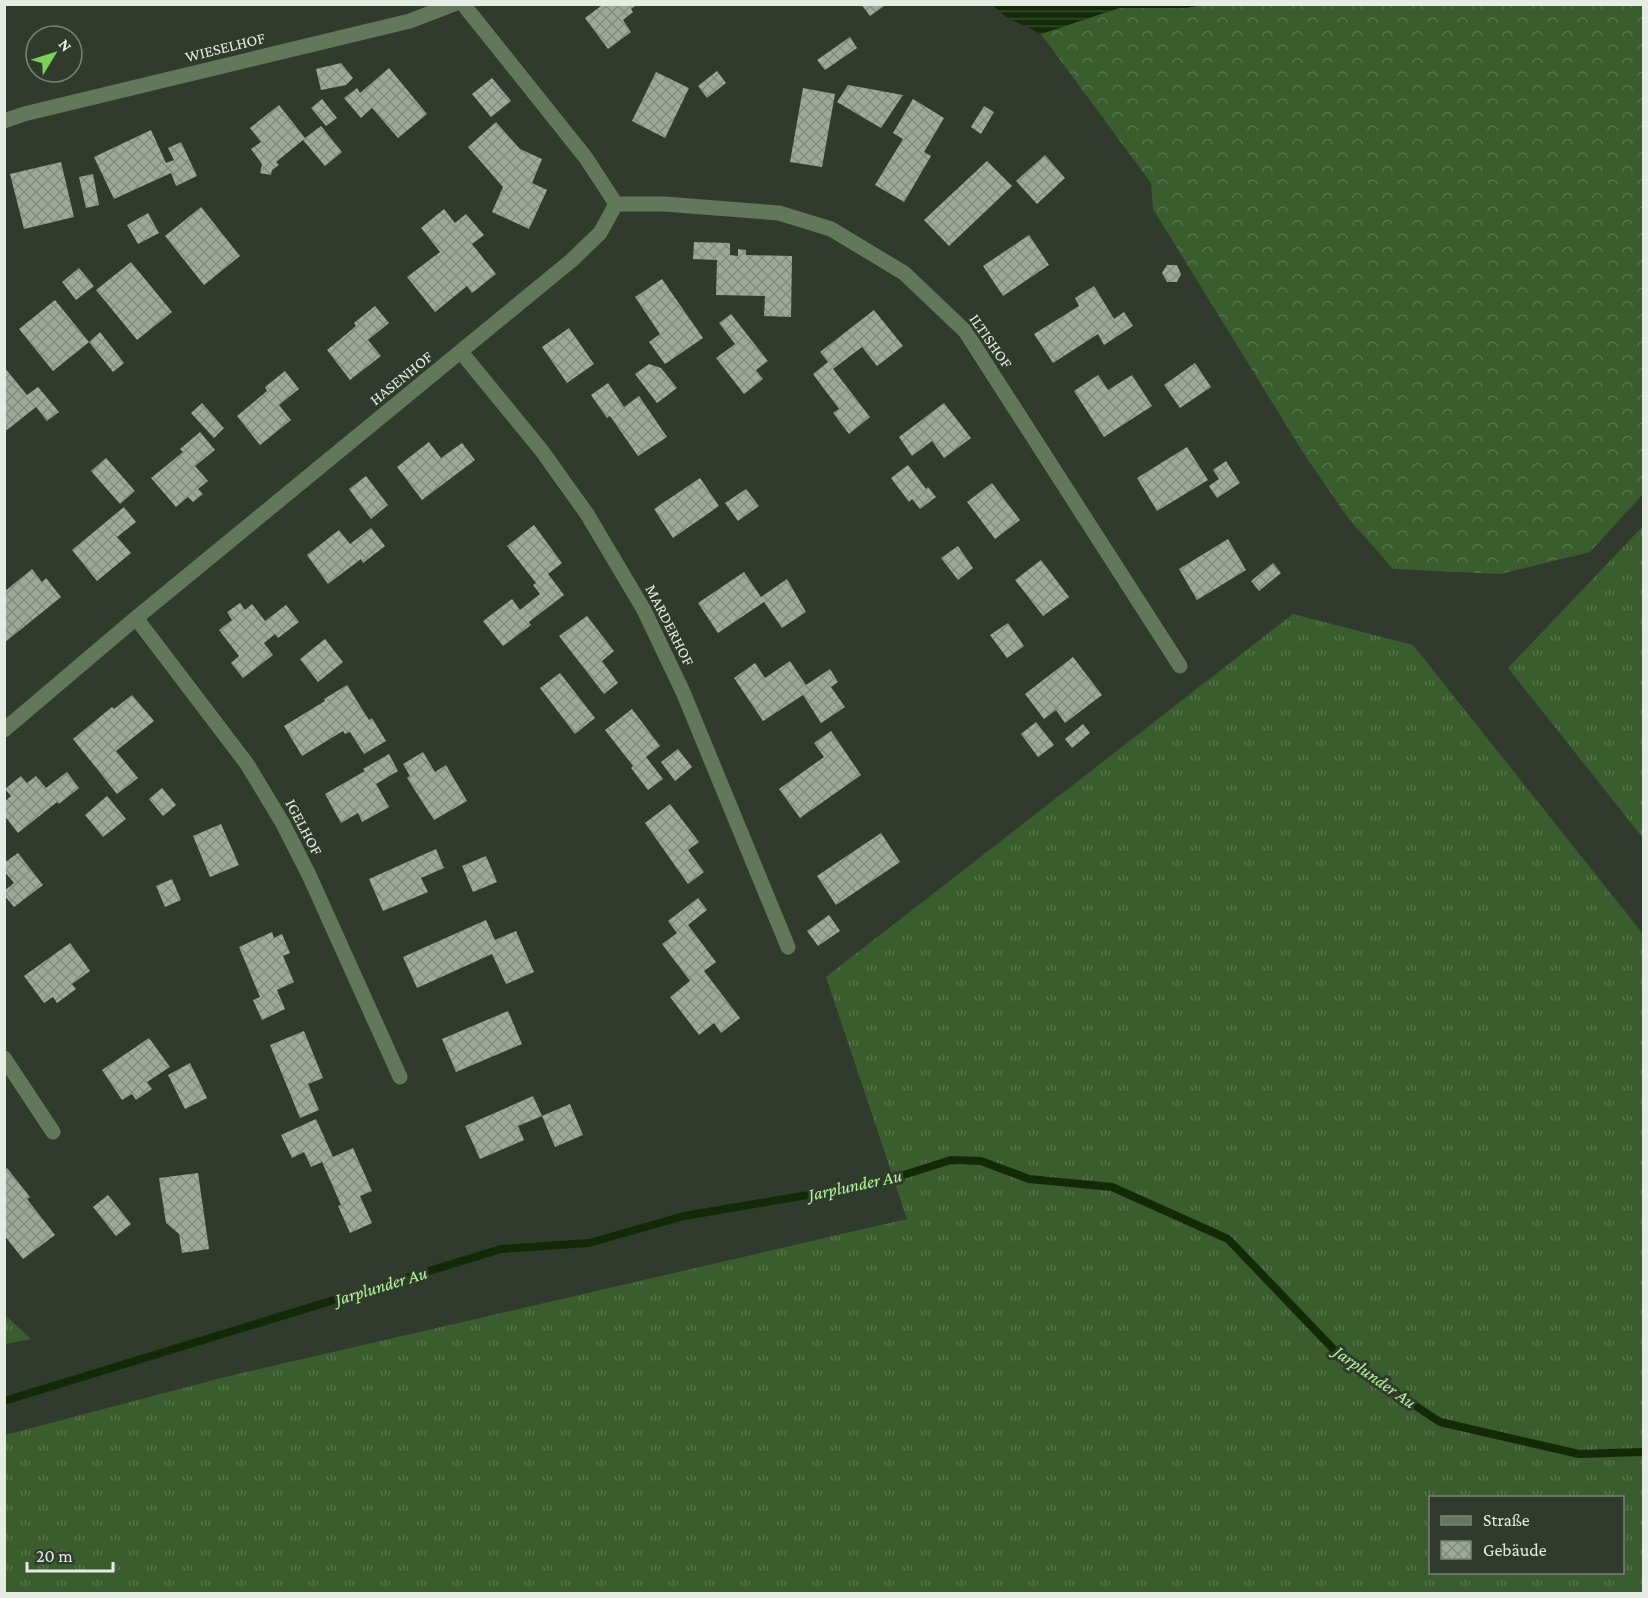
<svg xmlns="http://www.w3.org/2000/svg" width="1648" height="1598" font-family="'Crimson Pro',serif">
  <defs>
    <pattern id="grass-tufts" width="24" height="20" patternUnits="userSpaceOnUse" patternTransform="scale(1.5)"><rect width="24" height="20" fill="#3a5d2d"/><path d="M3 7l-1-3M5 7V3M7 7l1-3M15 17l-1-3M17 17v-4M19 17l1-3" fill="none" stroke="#56744b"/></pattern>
    <pattern id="forest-crowns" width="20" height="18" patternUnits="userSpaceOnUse" patternTransform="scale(1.5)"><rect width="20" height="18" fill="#3a5d2d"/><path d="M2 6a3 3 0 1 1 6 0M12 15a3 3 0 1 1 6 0" fill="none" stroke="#56744b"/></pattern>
    <pattern id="water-rules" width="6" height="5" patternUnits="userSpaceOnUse" patternTransform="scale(1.5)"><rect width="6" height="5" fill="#122b06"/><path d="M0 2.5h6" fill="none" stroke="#344a2a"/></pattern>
    <pattern id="building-cross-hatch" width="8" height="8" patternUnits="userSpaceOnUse" patternTransform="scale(1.5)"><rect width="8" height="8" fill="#9ca898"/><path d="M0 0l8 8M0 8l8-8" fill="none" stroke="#828b7f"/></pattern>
  </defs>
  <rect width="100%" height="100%" fill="#313b2d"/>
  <path fill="url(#grass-tufts)" fill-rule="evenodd" d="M1643,526v312l-135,-170z
    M1293,614l120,31 230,289v659h-1638v-158l220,-58 682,-158 -81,-242zM1430,1498h192v74h-192z
    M5,1315l26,24 -26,5z"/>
  <path fill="url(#forest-crowns)" d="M1202,4l439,1 3,3 -1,486 -53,58 -90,22 -107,-5 -44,-50 -43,-62 -153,-248 -2,-26 -110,-149 78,-26h68z"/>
  <path fill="url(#water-rules)" d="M992,5h210l-15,3h-68l-78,26 -35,-17z"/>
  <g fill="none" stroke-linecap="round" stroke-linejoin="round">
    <path stroke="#122b06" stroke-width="8" d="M4,1401l497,-152 88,-6 95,-27 194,-33 73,-23 30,1 48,18 83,8 116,52 113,118 99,65 139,32 65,-2"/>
  </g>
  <path fill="url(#building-cross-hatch)" d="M600,4h37l-6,5 2,3 -10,8 8,12 -23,17 -23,-31 16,-12z
    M861,4h26l-17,12z
    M850,37l7,11 -32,22 -8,-10z
    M341,63l12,15 -7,7 -25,5 -5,-21z
    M389,68l38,46 -29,24 -26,-30 -11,10 -17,-20 13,-10 3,5z
    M717,71l9,12 -19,15 -9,-12z
    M656,72l33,16 -24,50 -33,-17z
    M492,78l19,23 -20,16 -19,-23z
    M848,85l55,10 -22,33 -44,-26z
    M803,88l32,6 -13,73 -32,-5z
    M322,99l15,19 -11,8 -15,-18z
    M913,99l31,19 -20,34 7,4 -27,46 -29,-17 28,-46 -10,-6z
    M279,105l26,33 16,-12 21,26 -17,14 -22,-26 -27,22 3,3 -7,5 -1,5 -11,-2 2,-9 -11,-15 10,-7 -11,-14z
    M984,106l10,6 -13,22 -10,-7z
    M496,122l24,27 22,10 -10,24 15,7 -18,39 -37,-17 11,-25 -35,-40z
    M151,130l15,33 8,-3 -6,-12 13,-6 16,34 -21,10 -5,-13 -57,26 -20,-42z
    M1045,155l20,23 -28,26 -21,-23z
    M987,161l25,25 -63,60 -25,-26z
    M61,162l13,55 -50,12 -14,-55z
    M93,174l6,31 -13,3 -7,-31z
    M201,207l39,49 -36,29 -39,-49z
    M444,209l11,14 11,-9 18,21 -12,9 24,30 -24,19 -5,-7 -32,26 -28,-35 33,-25 -19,-24z
    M148,213l11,20 -21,11 -11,-19z
    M1029,235l20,30 -46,31 -20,-30z
    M694,242l36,1v12l8,1v-7l8,1v5l46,1 -1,61 -27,-1 1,-20 -49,-1 1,-35 -24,-1z
    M131,262l41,50 -35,28 -41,-50z
    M1167,265h10l4,9 -4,8h-10l-5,-9z
    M79,268l15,18 -18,14 -14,-18z
    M662,279l41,59 -38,26 -16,-22 11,-8 -25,-37z
    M1094,286l20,33 10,-7 9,14 -29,19 -6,-11 -45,29 -19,-29 45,-28 -4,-8z
    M55,300l34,42 -36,29 -34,-42z
    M375,306l14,17 -21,17 13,16 -31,24 -23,-30 29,-24 -2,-3z
    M874,310l29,36 -26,20 -15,-19 -29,22 37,48 -21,17 -16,-21 6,-4 -26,-35 15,-12 -8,-10z
    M731,314l37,47 -12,9 7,9 -19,15 -28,-36 19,-14 -16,-21z
    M569,328l25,36 -27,19 -25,-36z
    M100,332l24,31 -11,9 -24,-30z
    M1195,363l16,24 -31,21 -16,-23z
    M649,364l12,4 16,20 -20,15 -22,-29z
    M4,367l23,28 11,-8 21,25 -12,9 -11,-14 -29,23 -3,-3z
    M285,371l14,18 -20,16 12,15 -31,25 -23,-29 30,-25 -2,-4z
    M1098,375l10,15 24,-15 20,31 -48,31 -30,-46z
    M608,383l16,24 15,-11 28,41 -29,19 -28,-40 -3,2 -16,-23z
    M202,403l22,25 -10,10 -23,-25z
    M944,403l27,35 -27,20 -12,-17 -20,15 -13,-19z
    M200,432l15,18 -20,16 13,15 -10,8 5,5 -10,8 -5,-5 -12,10 -25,-29 32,-26 -3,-3z
    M429,442l12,16 21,-15 13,17 -53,40 -25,-33z
    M1187,447l21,33 -51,31 -20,-33z
    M106,458l29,33 -15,13 -29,-33z
    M1226,461l14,22 -23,15 -8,-12 10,-7 -6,-9z
    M908,465l18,24 2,-2 8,10 -16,12 -8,-10 -3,3 -18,-24z
    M366,476l22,29 -17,14 -22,-30z
    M700,478l19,28 -46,32 -19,-29z
    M992,483l28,37 -25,19 -28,-37z
    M746,489l13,17 -21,15 -13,-18z
    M124,507l12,15 -19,15 14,16 -34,28 -25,-31z
    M534,525l28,38 -14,11 16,21 -35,27 2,3 -28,21 -20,-25 29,-22 8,11 20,-16 -7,-9 3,-2 -29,-37z
    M371,528l14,18 -22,17 -2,-4 -33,25 -21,-29 32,-25 11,14z
    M1228,539l18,31 -49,30 -18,-31z
    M958,546l15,22 -15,12 -17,-22z
    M1041,560l28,37 -26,19 -28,-36z
    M1273,563l8,10 -22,18 -8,-10z
    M32,569l10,13 4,-4 15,19 -57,46v-51z
    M744,572l17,25 26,-18 19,33 -24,16 -18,-26 -46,31 -20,-30z
    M240,603l5,7 7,-6 13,17 21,-16 13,17 -21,16 -3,-4 -11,9 9,12 -30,23 -12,-15 8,-7 -20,-26 13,-10 -5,-8z
    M587,616l27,35 -12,10 16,22 -14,11 -45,-58z
    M1008,623l16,23 -17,12 -17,-23z
    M325,639l18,23 -25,20 -18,-23z
    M1073,657l29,38 -37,28 -9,-13 -12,9 -19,-25z
    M790,661l16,24 24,-16 8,13 -7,5 14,20 -24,16 -18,-28 -40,26 -29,-43 21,-15 10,15z
    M560,673l35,45 -20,16 -35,-46z
    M347,685l22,35 3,-2 14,23 -22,13 -14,-22 -5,2 -2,-3 -41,25 -18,-30 41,-25 -1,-2z
    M132,695l22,26 -38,30 22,27 -21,16 -44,-55 39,-32 2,2z
    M632,709l28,37 -14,11 17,22 -15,11 -17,-22 2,-2 -28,-36z
    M1036,722l18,23 -16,12 -17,-23z
    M1083,724l7,9 -18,15 -7,-9z
    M831,731l30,44 -61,43 -21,-29 45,-32 -10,-14z
    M678,749l14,18 -17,14 -14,-19z
    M423,752l12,20 11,-7 21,36 -33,19 -27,-42 3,-2 -7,-12z
    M389,754l9,17 -22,13 13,23 -27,15 -4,-9 -17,10 -16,-29 40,-23 -2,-2z
    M67,772l12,16 -20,16 -2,-2 -39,31 -14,-18v-13l7,-6 -6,-7 16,-13 6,7 9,-7 10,12z
    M162,788l14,17 -13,11 -14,-17z
    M107,796l19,23 -23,18 -18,-22z
    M670,804l29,38 -11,8 16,22 -16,12 -43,-61z
    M221,824l18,41 -29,12 -17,-41z
    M881,833l19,29 -64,43 -19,-29z
    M436,849l8,19 -23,10 7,14 -45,19 -14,-32z
    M18,853l25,32 -29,22 -10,-12v-4l10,-8 -10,-12v-8z
    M486,856l11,26 -24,10 -11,-26z
    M172,879l9,21 -16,7 -9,-21z
    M698,898l9,12 -19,15 28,37 -12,9 36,47 -19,15 -7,-10 -15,12 -29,-38 20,-16 -28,-37 15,-11 -9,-12z
    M829,915l11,16 -22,15 -11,-15z
    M486,920l9,20 21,-9 18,41 -28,12 -14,-30 -75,34 -14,-31z
    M272,932l2,6 8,-4 8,19 -7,3 11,26 -17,8 8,19 -23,11 -9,-20 7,-3 -21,-50z
    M70,943l20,28 -18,13 4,5 -19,14 -4,-6 -9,6 -20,-27z
    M508,1011l14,33 -66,28 -14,-33z
    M304,1031l19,47 -15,6 11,26 -19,8 -30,-73z
    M149,1038l21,29 -23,15 5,7 -16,11 -4,-6 -10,6 -20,-30z
    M190,1063l17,35 -22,11 -17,-34z
    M533,1096l9,20 -24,10 6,14 -44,19 -15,-33z
    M570,1104l13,31 -28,12 -13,-31z
    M316,1119l17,38 20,-9 19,43 -12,5 12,27 -22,10 -12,-27 3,-1 -19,-43 -11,5 -7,-15 -12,6 -11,-23z
    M7,1168l23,29 -3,2 28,36 -32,24 -19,-24v-65z
    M198,1173l11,76 -27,4 -3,-19 -13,-11 -7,-45z
    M108,1195l23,29 -15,12 -23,-29z"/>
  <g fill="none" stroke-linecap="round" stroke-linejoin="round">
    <path stroke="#63785b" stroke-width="15" d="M4,121l20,-7 386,-93 44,-17
      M616,204h48l115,9 52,16 73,44 61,58 215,335
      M461,352l81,99 45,63 57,96 39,82 105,255
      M136,618l111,146 35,58 27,53 91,202
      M4,730l132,-112 436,-358 28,-27 16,-29 -30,-46 -123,-154
      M4,1058l49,74"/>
  </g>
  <g text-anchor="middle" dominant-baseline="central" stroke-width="6" stroke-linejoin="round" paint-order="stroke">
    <g font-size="16" fill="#e5ece3" stroke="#313b2d">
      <text transform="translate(225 47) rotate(-14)">WIESELHOF</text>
      <text transform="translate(991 341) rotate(55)">ILTISHOF</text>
      <text transform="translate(401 378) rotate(-39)">HASENHOF</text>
      <text transform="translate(670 625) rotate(63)">MARDERHOF</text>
      <text transform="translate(304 827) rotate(62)">IGELHOF</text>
    </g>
    <g font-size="18" font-style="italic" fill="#b2f897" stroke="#313b2d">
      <text transform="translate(855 1185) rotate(-12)">Jarplunder Au</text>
      <text transform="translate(381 1286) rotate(-17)">Jarplunder Au</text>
      <text transform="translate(1375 1377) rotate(35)">Jarplunder Au</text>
    </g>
  </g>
  <rect width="1648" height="1598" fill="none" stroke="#e5ece3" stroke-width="12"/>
  <rect x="1429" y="1496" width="195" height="78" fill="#313b2d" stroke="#798276" stroke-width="1.5"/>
  <rect x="1441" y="1516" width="30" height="9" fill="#63785b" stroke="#798276" stroke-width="1.5"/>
  <text x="1483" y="1526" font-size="18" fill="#e5ece3">Straße</text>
  <rect x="1441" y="1541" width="30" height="18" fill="url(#building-cross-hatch)" stroke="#798276" stroke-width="1.5"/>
  <text x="1483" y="1556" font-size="18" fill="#e5ece3">Gebäude</text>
  <g transform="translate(54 54) rotate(52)"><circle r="28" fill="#313b2d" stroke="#798276" stroke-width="1.5"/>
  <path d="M0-4.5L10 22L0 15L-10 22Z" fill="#7bd156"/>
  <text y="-9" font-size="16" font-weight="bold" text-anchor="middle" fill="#e5ece3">N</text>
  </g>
  <path d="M27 1562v9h86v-9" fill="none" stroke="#e5ece3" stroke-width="3"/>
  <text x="36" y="1562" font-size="18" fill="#e5ece3" stroke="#313b2d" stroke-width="4.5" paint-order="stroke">20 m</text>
</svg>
